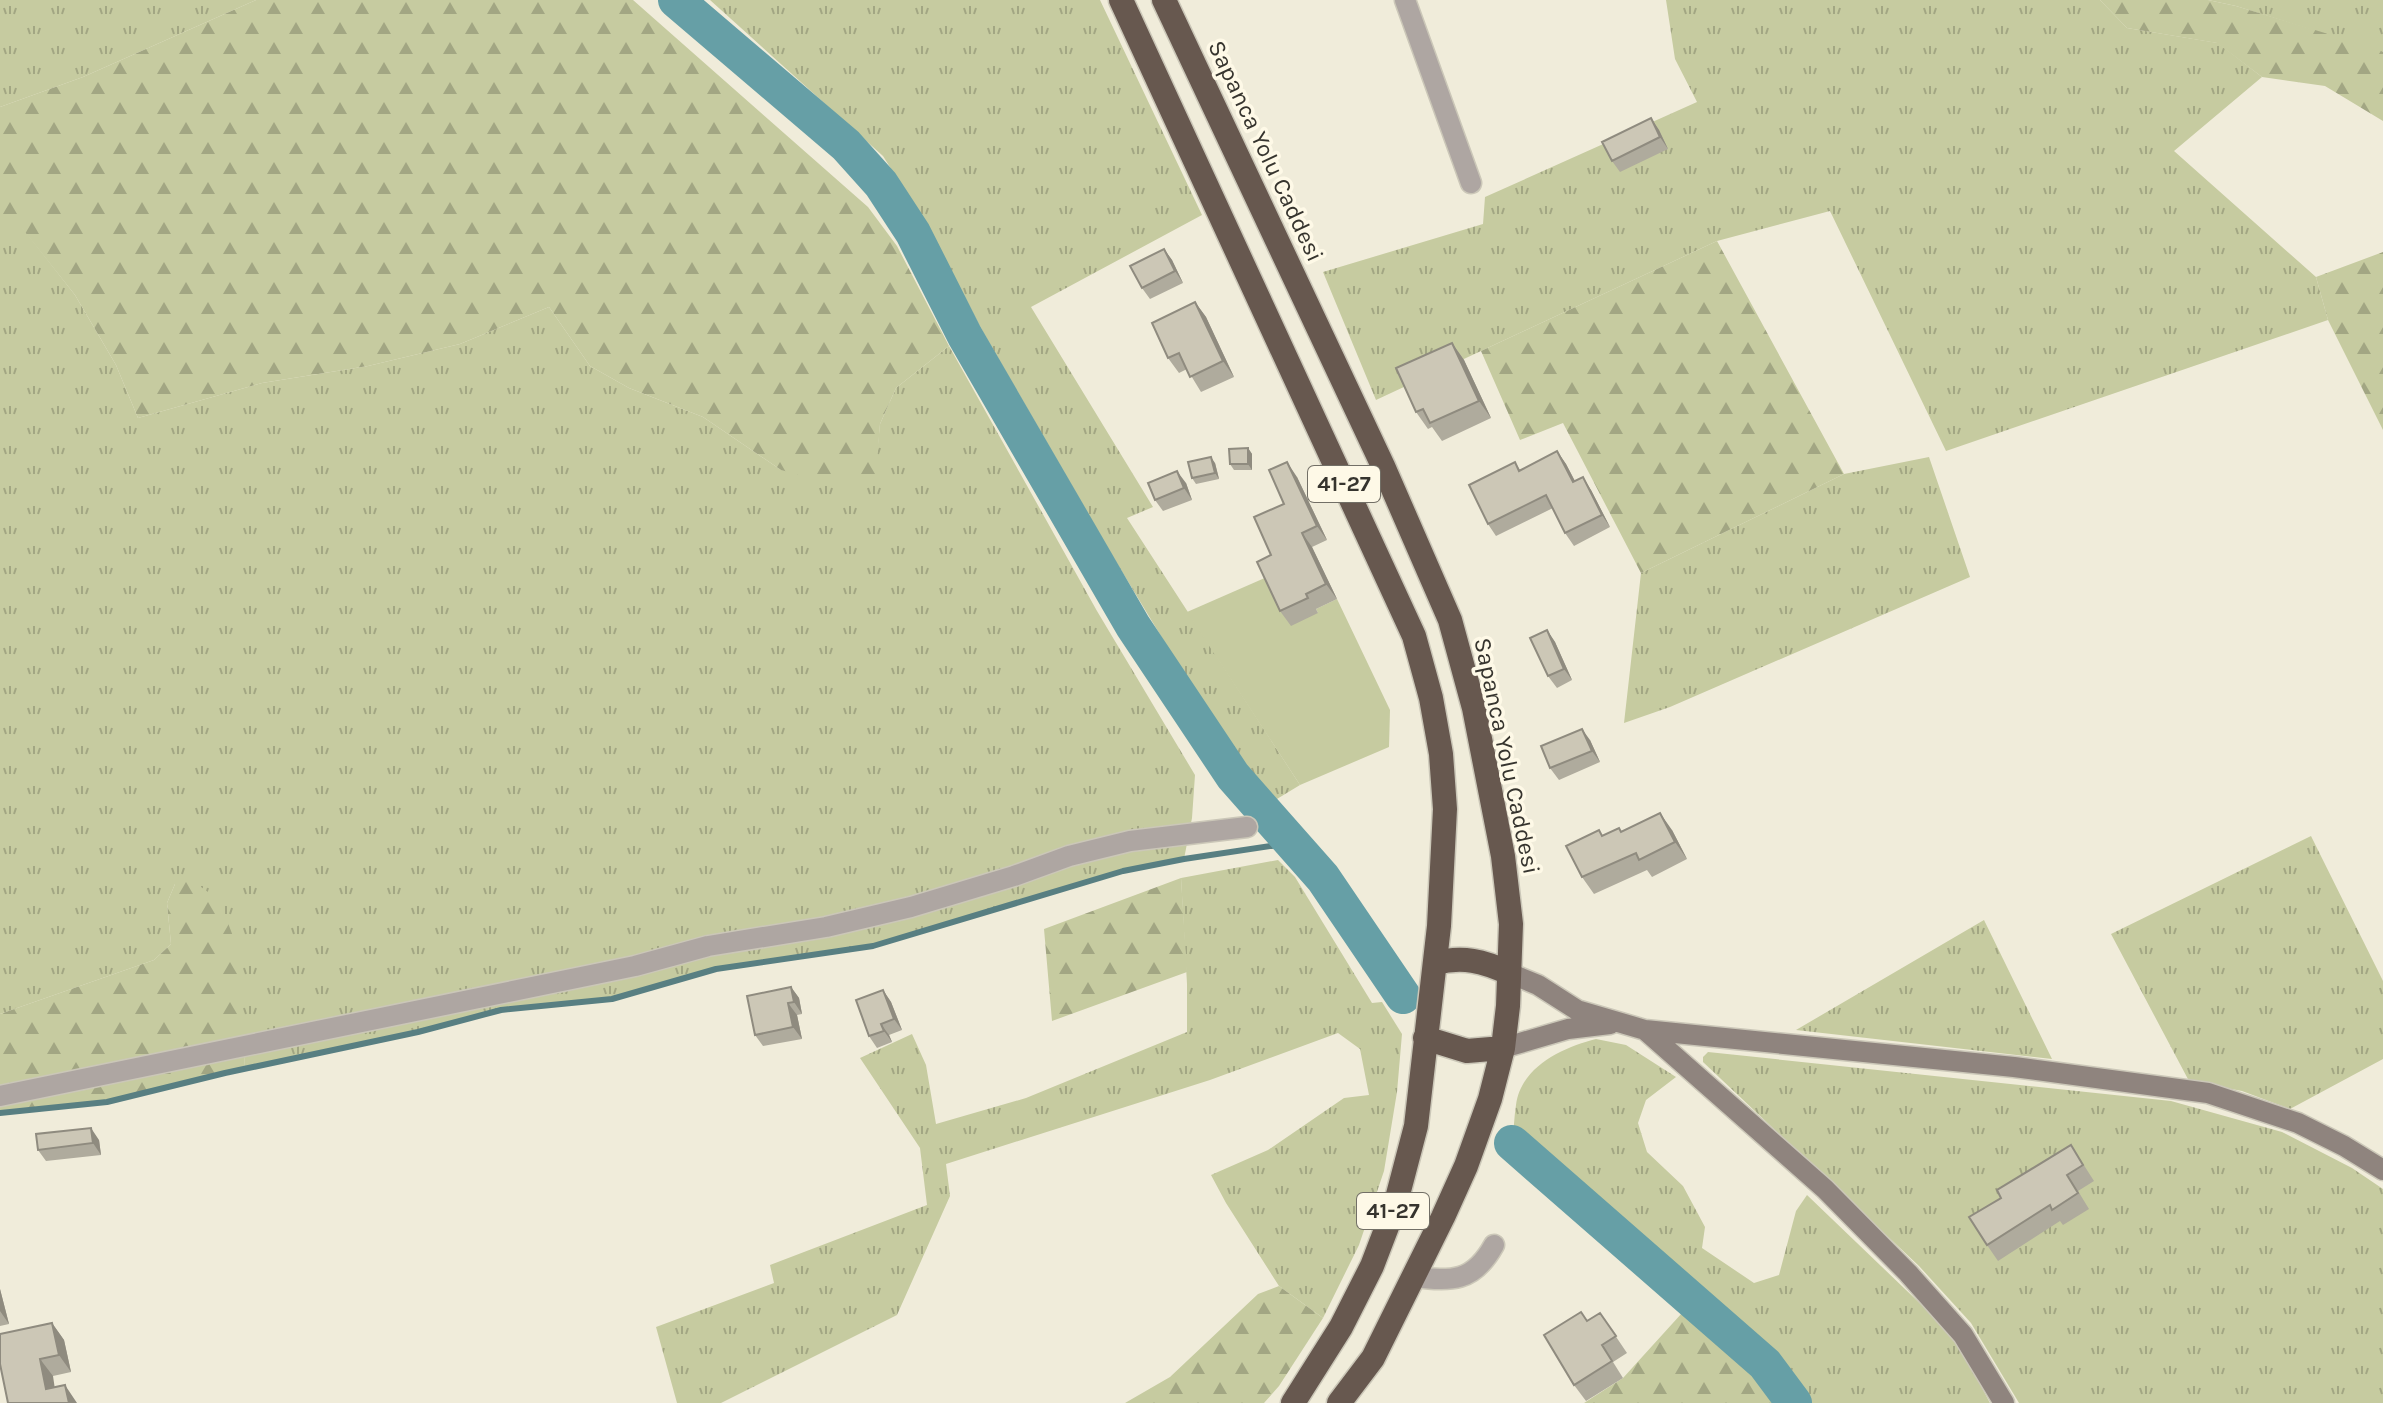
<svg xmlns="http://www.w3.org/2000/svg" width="2383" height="1403" font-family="Karla,sans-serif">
  <defs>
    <pattern id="grass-tufts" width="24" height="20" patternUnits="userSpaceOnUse" patternTransform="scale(2)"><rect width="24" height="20" fill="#c6cba0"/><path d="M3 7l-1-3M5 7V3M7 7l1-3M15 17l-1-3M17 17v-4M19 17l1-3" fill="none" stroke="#a2a683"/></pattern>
    <pattern id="forest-firs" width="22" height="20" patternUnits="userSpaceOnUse" patternTransform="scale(2)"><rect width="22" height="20" fill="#c6cba0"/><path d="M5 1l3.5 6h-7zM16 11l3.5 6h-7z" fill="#a2a683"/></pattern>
  </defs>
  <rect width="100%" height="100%" fill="#f0ecda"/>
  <path fill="url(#grass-tufts)" d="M0,0h256l-173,77 -83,30z
    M710,0h390l102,215 -171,92 122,200 -26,11 173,267 -28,17 -76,-108 -84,-139 -129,-223 -54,-103 -46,-73z
    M1666,0h434l27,28 91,15 44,34 -88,74 142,126 12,43 -382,131 -116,-240 -113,30 -341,159 -53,-128 160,-48 2,-27 212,-95 -22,-43z
    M2208,0h175v52l-147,-46z
    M21,226l54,69 41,70 22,53 124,-35 106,-17 92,-22 89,-37 41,59 39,22 74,29 78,53 94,4 5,-50 16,-36 53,-42 148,265 98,164 -3,43 -8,41 -108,24 -82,29 -121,34 -157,23 -104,30 -110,11 -84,22 -173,36 -2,-27 -68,-157 -8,19 4,41 -17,16 -154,54v-787z
    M1929,457l41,120 -300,130 -46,16 17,-150 203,-99z
    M2311,836l72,145v78l-93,50 -48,-18 -53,-10 -78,-147z
    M1278,860l17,17 77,126 10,-1 20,32 -5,58 -13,79 -25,74 -36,73 -44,-32 -53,-83 -15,-28 57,-25 76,-52 25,-3 -9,-46 -22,-16 -128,47 -264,84 4,32 -53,119 -176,88h-44l-21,-76 118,-44 -4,-18 157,-60 -7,-57 -60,-90 52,-24 14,31 10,59 90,-26 161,-66v-48l-6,-106z
    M1984,920l68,139 -256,-29z
    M1596,1039l30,6 50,32 -30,23 -8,23 9,29 36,34 22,41 -3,21 52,35 25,-8 17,-64 11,-16 148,142 35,66h-196l-29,-39 -253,-221c2,-13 2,-26 4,-38 5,-39 48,-58 80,-66z
    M1708,1052l463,49 111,31 70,36 31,21v214h-364l-48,-80 -52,-57 -216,-204v-5z"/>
  <path fill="url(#forest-firs)" d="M256,0h377l235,207 29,39 52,100 -53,42 -16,36 -4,51 -41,9 -54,-14 -78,-53 -74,-29 -39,-22 -41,-59 -89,37 -92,22 -106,17 -124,35 -22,-53 -41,-70 -54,-68h-21v-120l83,-30z
    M2100,0h108l28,6 142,43 5,3v69l-58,-35 -63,-9 -45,-34 -90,-15z
    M1717,241l127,233 -203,99 -78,-150 -43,17 -39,-89z
    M2383,252v178l-55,-110 -12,-43z
    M1181,878l6,94 -135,49 -8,-92z
    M190,879l29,21 19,49 7,119 -138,34 -107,11v-99l154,-54 17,-16 -4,-41 8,-19z
    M1279,1286l44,32 -44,68 -15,17h-139l45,-26 88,-83z
    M1692,1302l73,62 29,39h-210l39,-25z"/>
  <path fill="#c6cba0" d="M1267,577l51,36 -2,-4 21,-10 53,111 -1,37 -89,38 -113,-173z"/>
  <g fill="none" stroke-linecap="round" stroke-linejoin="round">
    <path stroke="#587f82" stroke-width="6" d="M0,1113l107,-11 118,-29 193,-41 83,-22 111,-11 104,-30 157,-23 250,-75 61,-12 107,-16"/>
    <path stroke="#669fa6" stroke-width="36" d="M676,0l170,145 35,39 32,49 52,103 168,290 100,150 90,102 80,118
      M1512,1143l253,221 29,39"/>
    <g stroke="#cbc7b8" stroke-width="23">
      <path id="street" d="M1405,0l66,183
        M0,1096l635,-130 73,-20 118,-19 85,-20 103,-31 55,-20 61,-15 117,-14
        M1413,1277c39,4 60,6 81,-32"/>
    </g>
    <g stroke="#cbc7b8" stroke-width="23">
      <path id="secondary" d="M1509,973l29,12 39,25 68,20 369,37 194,26 90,30 46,23 39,24
        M1645,1030l180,159 83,84 55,62 41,68
        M1503,1048l65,-19 42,-5"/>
    </g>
    <g stroke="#cbc7b8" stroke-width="27">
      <path id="highway" d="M1121,0l293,636 17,62 10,56 4,55 -6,117 -23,200 -21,80 -23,60 -31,61 -48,76
        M1164,0l219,466 67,154 24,88 29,148 8,68 -3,82 -5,42 -13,51 -24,67 -23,51 -70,141 -34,45
        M1435,963c28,-7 48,-2 74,10
        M1425,1038l42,13 36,-3"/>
    </g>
    <use href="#street" stroke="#aea6a2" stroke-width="20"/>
    <use href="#secondary" stroke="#8f847e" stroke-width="20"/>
    <use href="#highway" stroke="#67584f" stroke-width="24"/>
  </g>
  <path fill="#afab9d" d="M1651,118l8,12 9,19 -48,23 -8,-11z
    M1164,249l8,11 11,23 -33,16 -8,-11z
    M1195,302l11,15 28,60 -33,15 -14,-23 -8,4 -11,-15z
    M1452,343l12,17 27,58 -49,23 -10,-14 -4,2 -12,-17z
    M1248,448l4,6v16h-18l-4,-6z
    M1557,451l9,13 9,17 16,9 19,37 -36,19 -9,-13 -12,-25 -57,28 -8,-12 27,-62 5,8z
    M1215,463l4,16 -23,5 -4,-6z
    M1297,477l30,63 -15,7 25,52 -21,10 2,4 -27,13 -11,-15 -9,-56 13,-51z
    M1186,483l6,17 -29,11 -8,-11z
    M1547,630l8,12 17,38 -15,8 -9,-12z
    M1590,740l10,22 -41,18 -9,-12z
    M1599,830l3,6 20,-4 50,-2 15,29 -35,18 -5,-7 -53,24 -12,-17z
    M791,987l8,11 3,16 -5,1 5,24 -39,7 -8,-11z
    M883,990l8,12 11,28 -13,5 3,7 -15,6 -8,-12z
    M99,1140l2,15 -55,6 -8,-11z
    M2071,1145l23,36 -16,10 11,18 -26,16 -3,-4 -62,40 -11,-16 14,-47z
    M0,1289l9,35 -9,2z
    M1600,1313l27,40 -14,9 10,16 -37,23 -12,-16 14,-64z
    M52,1323l12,17 7,32 -18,4 -45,27z"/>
  <path fill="#8f8b7f" d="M1651,118l8,12 9,19 -8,-12z
    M1164,249l8,11 11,23 -8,-12z
    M1195,302l11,15 28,60 -11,-16z
    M1452,343l12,17 27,58 -12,-17z
    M1248,448l4,6v16l-4,-6z
    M1557,451l9,13 16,31 -9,-13z
    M1211,457l4,6 4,16 -4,-6z
    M1287,462l10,15 30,63 -10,-14z
    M1177,471l9,12 6,17 -8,-12z
    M1583,477l8,13 19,37 -8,-12z
    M1302,533l10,14 25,52 -11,-15z
    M1547,630l8,12 17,38 -8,-11z
    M1582,729l8,11 10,22 -8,-11z
    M1660,813l12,17 15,29 -12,-17z
    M791,987l8,11 3,16 -8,-12z
    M883,990l8,12 11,28 -8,-11z
    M788,1003l9,12 5,24 -9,-12z
    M881,1024l8,11 3,7 -8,-11z
    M91,1128l8,12 2,15 -8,-12z
    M0,1289l9,35 -9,-13z
    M52,1323l12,17 7,32 -12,-17z
    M40,1359l13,17 4,27 -11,-14z
    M65,1385l12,18h-8z"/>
  <path fill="#ccc7b6" stroke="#8f8b7f" stroke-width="2" d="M1651,118l9,19 -48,24 -10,-19z
    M1164,249l11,22 -33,17 -12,-22z
    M1195,302l28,59 -33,16 -11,-24 -11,5 -16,-35z
    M1452,343l27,58 -49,22 -7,-14 -7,3 -20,-44z
    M1248,448v16h-18l-1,-15z
    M1557,451l16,31 10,-5 19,38 -37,18 -19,-38 -58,29 -19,-39 46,-23 4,9z
    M1211,457l4,16 -23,5 -4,-16z
    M1287,462l30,64 -15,7 24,51 -20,10 2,4 -28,13 -23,-49 14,-7 -17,-38 30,-13 -15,-34z
    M1177,471l7,17 -29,12 -7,-17z
    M1547,630l17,39 -16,7 -18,-38z
    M1582,729l10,22 -42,17 -9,-22z
    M1660,813l15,29 -36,18 -3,-7 -54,24 -16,-31 33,-16 3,6 17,-8 2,4z
    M791,987l3,15 -6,1 5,24 -38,8 -8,-39z
    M883,990l11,29 -13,5 3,7 -15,5 -13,-36z
    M91,1128l2,15 -55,7 -2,-16z
    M2071,1145l12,20 -16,10 11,18 -26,17 -2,-5 -63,40 -18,-28 32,-19 -4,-8z
    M1581,1312l6,9 13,-8 16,23 -14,9 10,16 -38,24 -30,-50z
    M52,1323l7,32 -19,4 6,30 19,-4 4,18h-61l-8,-39v-30z"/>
  <g text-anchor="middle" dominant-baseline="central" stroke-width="7" stroke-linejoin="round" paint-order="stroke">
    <g fill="#fef9e7" stroke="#726f66" stroke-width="2">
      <rect x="1308" y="466" width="72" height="36" rx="6"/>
      <rect x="1357" y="1193" width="72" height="36" rx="6"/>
    </g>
    <g font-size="22" font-weight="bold" fill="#36342e">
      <text x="1344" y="484">41-27</text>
      <text x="1393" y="1211">41-27</text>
    </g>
    <g font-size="24" fill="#36342e" stroke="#fef9e7">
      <text transform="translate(1266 151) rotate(65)">Sapanca Yolu Caddesi</text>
      <text transform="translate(1507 756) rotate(78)">Sapanca Yolu Caddesi</text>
    </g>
  </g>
</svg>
